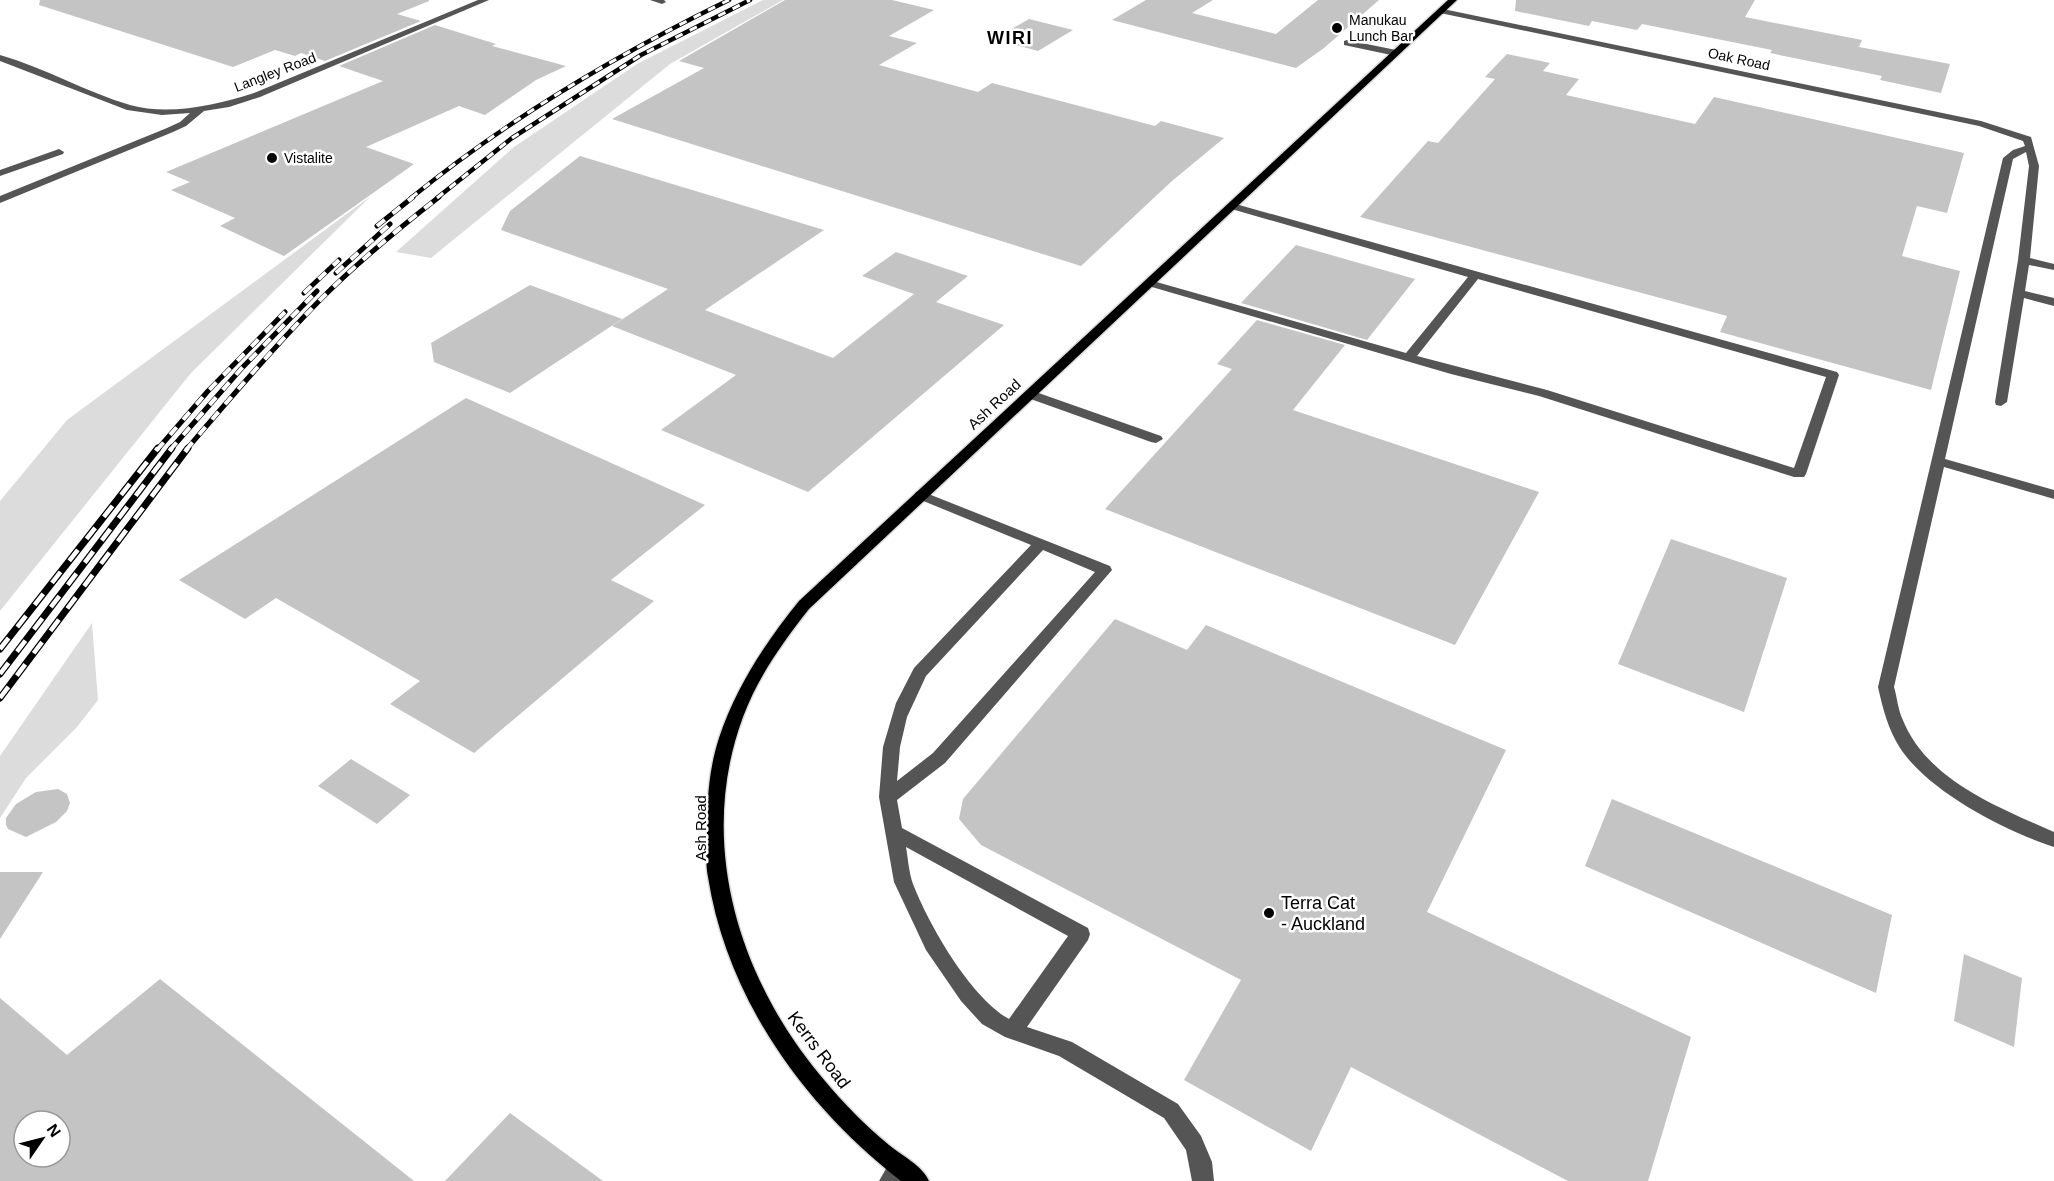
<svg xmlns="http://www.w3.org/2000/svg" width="2054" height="1181" font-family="Arial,sans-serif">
  <rect width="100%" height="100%" fill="#fff"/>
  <path fill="#dcdcdc" d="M763,0h20l-113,64 -239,194 -35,-6 118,-105 123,-83z
    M371,196l-180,177 -191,238v-110l67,-81z
    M92,623l6,77 -21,27 -51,51 -26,40v-62z"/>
  <path fill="#c4c4c4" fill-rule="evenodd" d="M40,0h389v1l-32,13 24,7 -96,40 -24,-8 -6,3 -20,-6 -42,17 -194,-62z
    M785,0h107l42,10 -45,26 28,7 -38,22 99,27 14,-9 163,43 6,-5 63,17 -52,43 -91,85 -469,-147 92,-51 -25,-7z
    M1146,0h67l-21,13 84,21 42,-34h61l-55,48 -28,20 -184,-48z
    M1516,0h239l-10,17 117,23 -3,7 91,17 -9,29 -61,-13 2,-4 -112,-23 2,-3 -130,-26 -5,6 -45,-9 -3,5 -74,-15z
    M1029,19l44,11 -35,21 -44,-12z
    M435,25l61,19 -4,2 74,20 -30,14 -51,35 -26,-9 -93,41 48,17 -130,92 -64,-30 15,-8 -64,-28 19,-8 -24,-10 217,-91 -44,-15z
    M1507,54l43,9 -7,8 36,8 -13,16 129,29 19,-27 250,56 -17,60 -30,-7 -15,50 58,15 -29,119 -211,-58 7,-16 -367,-99 68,-76 10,2 57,-64 -10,-2z
    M580,156l244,74 -119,80 128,48 81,-64 -52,-18 34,-24 72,24 -32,26 68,23 -196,167 -147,-62 75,-55 -124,-49 56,-37 -167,-59 9,-19z
    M1296,245l119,34 -48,61 -126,-37z
    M530,285l92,34 -112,74 -76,-31 -3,-19z
    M1257,320l88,25 -52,65 246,82 -84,153 -350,-136 127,-140 -15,-5z
    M466,398l239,107 -94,75 43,21 -180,152 -84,-49 30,-23 -144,-83 -31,21 -66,-39z
    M1671,539l116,39 -43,134 -126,-48z
    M1115,619l72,31 19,-25 300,125 -79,162 264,125 -43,144h-80l-217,-114 -40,84 -127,-71 57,-100 -260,-135 -22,-26 4,-20z
    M351,759l59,36 -33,29 -59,-38z
    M58,789l9,5 3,9 -3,8 -11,11 -30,15 -18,-8 -2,-4v-7l10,-14 20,-12z
    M1612,799l280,116 -16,78 -291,-127z
    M0,872h43l-43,67z
    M1964,954l58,24 -8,69 -60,-26z
    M160,979l254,202h-414v-183l67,57zM24,1121h36v36h-36z
    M510,1113l93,68h-158z"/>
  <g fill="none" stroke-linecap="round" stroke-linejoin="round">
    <g stroke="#dbdbdb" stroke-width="3">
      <path id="major" d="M1448,0h9l-648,609c-26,33 -51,68 -66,108 -47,126 -4,264 82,364 19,23 41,45 64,64 13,11 33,20 40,36h-28c-96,-74 -174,-182 -193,-304 -3,-15 -1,-30 -1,-45 0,-33 2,-63 12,-94 17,-51 46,-95 80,-137z"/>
    </g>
    <path fill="#555" fill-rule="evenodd" d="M478,0h11l-229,97 -31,10 -25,4 -18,15 -13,6 -173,71v-7l167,-68 13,-6 10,-9 -28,2 -35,-5 -127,-49v-6c45,13 86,37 130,50 39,11 86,0 124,-12z
      M650,0h14l2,2 -4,2z
      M1443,9l538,112 50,16 8,29 -9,92 24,6v6l-25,-5 -4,26 29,7v8l-30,-8 -17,104 -6,4 -5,-1 -1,-3 23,-142 11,-94 -3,-14 -13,7 -68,300 109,31v9l-110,-32 -50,220c3,10 4,22 8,31 24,62 96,89 152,114v15c-49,-16 -125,-55 -154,-99 -12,-19 -17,-39 -22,-61l125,-529 10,-8 12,-4 -2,-5 -44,-15 -539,-113 -1,-2z
      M1347,40l49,10 4,3 -4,3 -52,-11v-4z
      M59,149l5,3 -1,2 -63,22v-6z
      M1232,203l605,169 2,3 -33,99 -2,3h-10l-255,-81 -88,-22 -306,-89v-4h8l253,72 62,-76 -240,-69v-4zM1478,279l348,98 -32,91 -247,-78 -130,-34z
      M1030,390l131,46 2,3 -7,4 -5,-1 -126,-45 -1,-3z
      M921,491l189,75 2,4 -167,193 -48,37 5,28 186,100 2,6 -2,6 -61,87 45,15 106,62 23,32 11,26 2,19h-22l-6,-31 -22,-32 -105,-62 -54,-19 -23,-13 -21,-23 -35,-51 -32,-68 -15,-85 4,-50 13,-44 18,-35 117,-123 -115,-47 -2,-3 2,-3zM1043,550l52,22 -162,181 -36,28 3,-34 7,-30 19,-41zM906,847l162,89 -59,83c-39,-22 -80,-94 -96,-135 -4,-11 -5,-25 -7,-37z
      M899,1157l8,3 3,8 -7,13h-24l12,-21z"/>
    <use href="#major" fill="#000" fill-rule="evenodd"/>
    <g stroke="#000" stroke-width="4.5">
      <path id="rail-far2" d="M411,198c97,-79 205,-143 318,-198
        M437,198l75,-60 129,-83 109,-55"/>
    </g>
    <g stroke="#000" stroke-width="5">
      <path id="rail-far1" d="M377,226l36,-29
        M336,273l54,-49
        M304,293l35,-33
        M157,450l51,-59 77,-79
        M170,450l71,-81 76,-78
        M186,450c44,-52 88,-103 135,-151 37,-37 77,-70 118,-102"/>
    </g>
    <g stroke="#000" stroke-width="7">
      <path id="rail" d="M0,649l158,-201
        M0,674l172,-226
        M0,698l188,-250"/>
    </g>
    <use href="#rail-far2" stroke="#fff" stroke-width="3" stroke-dasharray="8" stroke-linecap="butt"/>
    <use href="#rail-far1" stroke="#fff" stroke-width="4" stroke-dasharray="10" stroke-linecap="butt"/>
    <use href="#rail" stroke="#fff" stroke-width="4.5" stroke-dasharray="14" stroke-linecap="butt"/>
  </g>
  <g fill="#000" stroke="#fff" stroke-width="2">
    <circle cx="1337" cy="28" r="6"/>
    <circle cx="272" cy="158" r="6"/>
    <circle cx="1269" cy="913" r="6"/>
  </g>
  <g text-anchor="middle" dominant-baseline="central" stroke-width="5" stroke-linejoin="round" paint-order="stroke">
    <g font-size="14" fill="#000" stroke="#fff" text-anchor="start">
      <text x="1349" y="20">Manukau<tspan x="1349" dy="16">Lunch Bar</tspan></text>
      <text x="284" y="158">Vistalite</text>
    </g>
    <g font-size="14" fill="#000" stroke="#fff">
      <text transform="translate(1739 59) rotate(12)">Oak Road</text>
      <text transform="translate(275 72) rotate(-21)">Langley Road</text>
    </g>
    <g font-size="15" fill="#000" stroke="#fff">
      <text transform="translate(994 404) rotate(-43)">Ash Road</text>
      <text transform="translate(700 828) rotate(-90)">Ash Road</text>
    </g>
    <g font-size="18" font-weight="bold" letter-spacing="1.5" fill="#000" stroke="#fff">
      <text x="1010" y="38">WIRI</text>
    </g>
    <g font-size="18" fill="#000" stroke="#fff" text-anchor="start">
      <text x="1281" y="903">Terra Cat<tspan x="1281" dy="21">- Auckland</tspan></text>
    </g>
    <g font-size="18" fill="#000" stroke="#fff">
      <text transform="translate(819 1050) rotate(53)">Kerrs Road</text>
    </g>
  </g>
  <g transform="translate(42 1139) rotate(55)"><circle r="28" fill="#ffffff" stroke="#999999" stroke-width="1.5"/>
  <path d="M0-4.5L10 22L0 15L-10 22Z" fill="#000000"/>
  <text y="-9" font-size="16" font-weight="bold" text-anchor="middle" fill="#000000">N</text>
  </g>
</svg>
